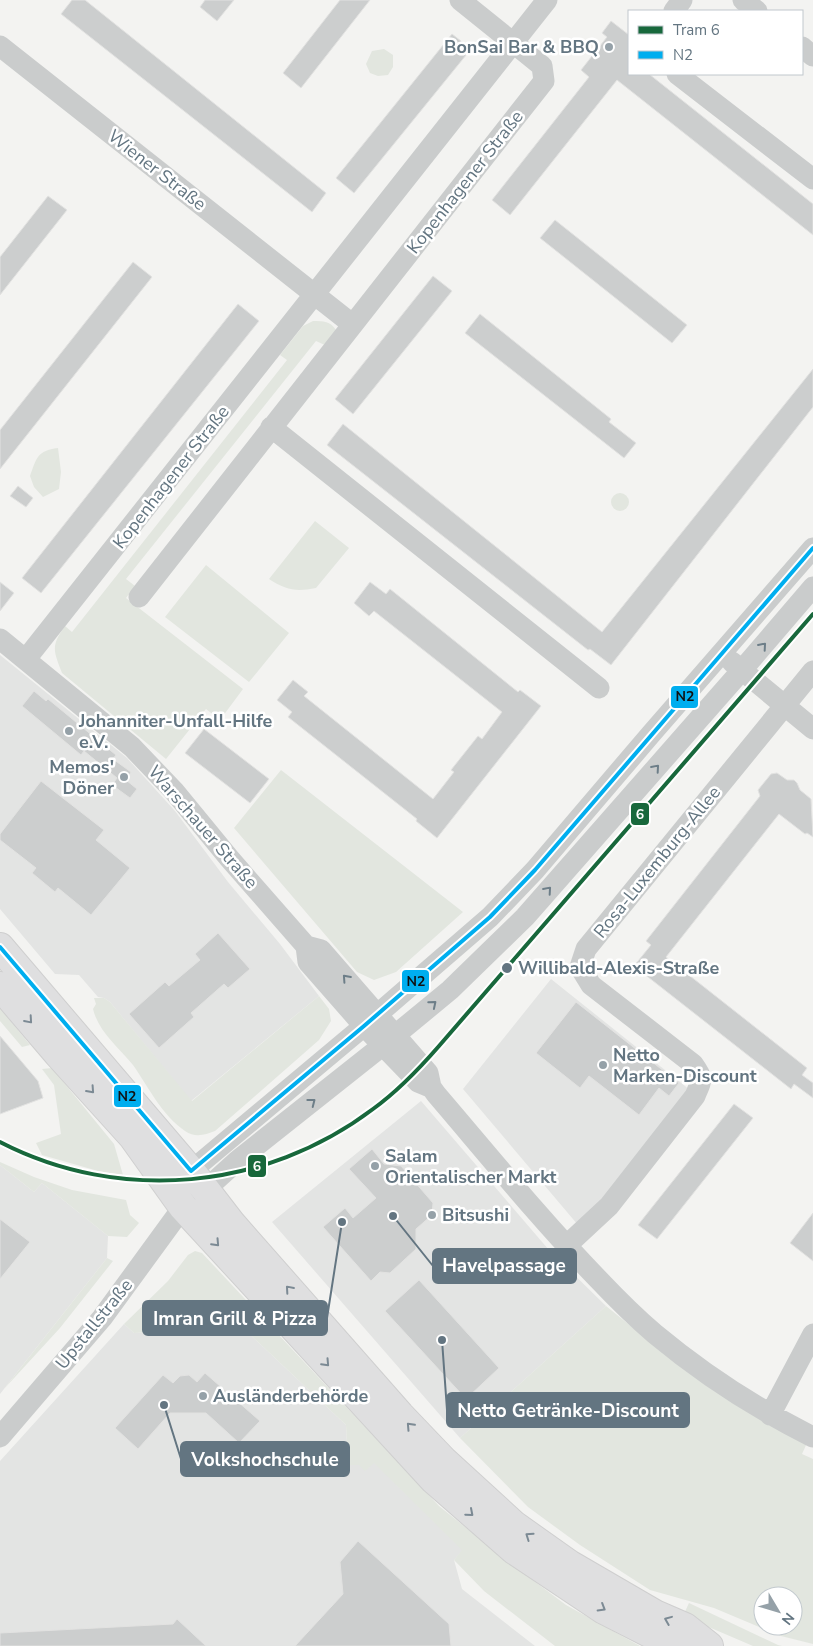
<svg xmlns="http://www.w3.org/2000/svg" width="813" height="1646" font-family="'Nunito Sans',sans-serif">
  <rect width="100%" height="100%" fill="#f3f3f1"/>
  <path fill="#e3e4e3" d="M0,655l127,103 48,53 53,71 52,62 39,52 -128,105 -81,-99 -6,-4 -6,-1 -19,-22 -24,-1 -55,-65z
    M551,979l139,111 -81,104 -31,31 -115,-136z
    M421,1101l128,149 57,56 -146,132 -188,-216z
    M0,1165l34,27 8,-9 66,53 -1,22 -107,136z
    M124,1324l10,9 108,-6 104,98 2,40 26,-3 89,88 -9,10 8,29 73,57h-535v-185z"/>
  <path fill="#e2e6df" fill-rule="evenodd" d="M384,49l9,6v12l-5,8 -10,1 -8,-3 -4,-9 6,-13z
    M313,321c11,0 17,0 23,9l-9,16 -11,-5 -190,238 9,7 -9,12 117,91 -23,31 -14,-11 -40,50 -104,-86c-8,-22 -12,-26 3,-47l7,6 215,-272 -7,-5 23,-29z
    M58,448l3,24 -2,17 -16,8 -9,-10 -4,-11c7,-19 7,-25 28,-28z
    M611 502a9 9 0 1 1 18 0a9 9 0 1 1-18 0Z
    M315,521l34,27 -33,40c-20,4 -30,2 -47,-9z
    M206,565l83,68 -40,49 -84,-65z
    M281,770l182,142 -67,60 -22,8 -17,-8 -123,-144z
    M319,996l10,13 2,12 -12,19 -104,91c-10,4 -20,7 -30,0 -23,-16 -36,-43 -52,-66 -14,-17 -35,-34 -40,-56l3,-5 -2,-6h10l6,4 82,99z
    M0,1008l30,37 -8,2 -22,-26z
    M52,1068l62,76 9,31 -25,-4 -56,-16 -6,-12 25,-9 -7,-49 -12,-16z
    M0,1162l34,15 38,13 54,10 4,15 9,8 -12,14 -19,-1 -66,-53 -8,9 -34,-27z
    M195,1251l7,2 237,253 67,54 60,45 74,41h-85l-71,-55 -30,-31 8,-10 -88,-87 -9,8 -6,-6h-11l-2,-40 -104,-98 -108,6 -10,-9 44,-43 20,-26z
    M107,1258l6,3 -53,67 -56,61z
    M606,1306l47,38 154,99 -5,11 11,5v185l-32,-8 -67,-28 -64,-18 -70,-45 -52,-38 -68,-69zM763,1596h30v30h-30z
    M689,1603l89,42 4,1h-29l-70,-30z"/>
  <path fill="#cccece" stroke="#e2e2e1" d="M72,0h13l241,193 -14,19 -251,-198z
    M205,0h29l-17,21 -17,-14z
    M340,0h30l-69,88 -18,-15z
    M611,21l18,14v39h20l164,130v31l-196,-155 -107,135 -18,-15 97,-123 -8,-7 26,-33 -5,-4z
    M452,34l19,15 -117,144 -18,-15z
    M48,196l19,14 -67,85v-38z
    M555,220l132,105 -15,18 -132,-105z
    M133,262l19,15 -152,192v-39z
    M433,276l19,15 -99,123 -18,-15z
    M238,304l21,17 -218,272 -19,-15z
    M480,314l131,105 -2,3 27,21 -12,15 -159,-125z
    M813,369v38l-202,258 -21,-16 -2,1 -261,-205 16,-21 259,208z
    M18,486l15,12 -7,9 -16,-11z
    M0,582l14,11 -14,18z
    M370,582l16,12 4,-5 128,103 2,-2 21,16 -104,132 -21,-17 1,-2 -129,-102 4,-5 -15,-12 16,-20 15,12 -4,4 129,103 21,-27 -3,-2 27,-34 4,3 20,-27 -128,-101 -5,5 -15,-13z
    M34,691l12,10 2,-2 68,56 -3,4 18,13 -5,8 11,9 -7,9 -18,-13 5,-7 -33,-27 -3,4 -59,-49z
    M204,729l65,50 -19,24 -65,-50z
    M777,773l10,7h7l3,3 3,7 11,9 2,38 -6,-4 -2,1 -26,-20 -113,143 141,111 -5,7 11,8v15l-19,-14 -3,5 -157,-123 17,-21 -5,-4 114,-145 -2,-6 13,-16z
    M41,781l63,49 -8,10 34,28 -39,47 -33,-27 -3,4 -23,-19 4,-5 -36,-28v-6z
    M218,933l32,36 -22,19 -4,-4 -33,29 3,4 -35,31 -30,-34 36,-32 4,4 31,-26 -5,-6z
    M576,1002l103,81 -10,13 -10,-8 -20,27 -50,-39 -9,12 -44,-35z
    M0,1036l38,45 5,17 -43,16z
    M734,1104l19,14 -96,121 -19,-14z
    M372,1149l12,15 17,2 32,37 -1,12 -16,14v20l-26,24 -10,-1 -9,9 -48,-54 22,-19 8,10 23,-20 -27,-29z
    M813,1213v48l-23,-18z
    M0,1219l30,23 -30,37z
    M419,1280l80,88 -33,31 -81,-88z
    M205,1373l55,48 -21,22 -33,-30h-36l-32,36 -23,-21 48,-53 10,8 7,-7 9,-1 8,7z
    M358,1541l91,83 2,22h-156l48,-52 -3,-32z
    M177,1619l29,27h-206v-13l173,-9z"/>
  <g fill="none" stroke-linecap="round" stroke-linejoin="round">
    <g stroke="#cfcfcf" stroke-width="30">
      <path id="major" d="M0,947l191,224 40,52 169,192 43,45 71,65 55,39 86,50 30,13 24,19
        M0,986l58,68 75,83 50,70 251,273 80,70 90,60 59,30 17,6"/>
    </g>
    <path stroke="#cacccc" stroke-width="21" d="M743,0l14,11
      M674,11l8,-11
      M0,46l352,278
      M802,47l11,9
      M677,74l136,105
      M271,427l328,261
      M139,597l405,-516 -2,-15 -82,-66
      M0,639l132,108 42,44 55,67 77,88 2,16 56,64 54,56 12,5
      M26,659l521,-659
      M732,662l81,67
      M306,946l15,4 107,123 3,14 5,7c53,62 105,126 162,185 18,19 37,38 57,55 48,40 102,75 158,103
      M188,1185l3,-14 173,-145 126,-109 45,-47 116,-136 162,-186
      M566,1246l43,-40 86,-110c7,-17 9,-17 -2,-32l-102,-79 -11,-18 6,-18 227,-278
      M770,1415l43,-81
      M0,1437l102,-119 81,-111 22,-17 32,-29 145,-115 68,-56 75,-73 217,-247 71,-83"/>
    <use href="#major" stroke="#dfdfe0" stroke-width="28"/>
    <g stroke="#fff" stroke-width="8">
      <path id="bus-1" d="M0,947l191,224 173,-145 126,-109 45,-47 278,-322"/>
    </g>
    <use href="#bus-1" stroke="#00aeef" stroke-width="4"/>
    <g stroke="#fff" stroke-width="8">
      <path id="tram-1" d="M0,1142c120,62 266,48 373,-33 25,-18 46,-40 66,-63l374,-432"/>
    </g>
    <use href="#tram-1" stroke="#18683c" stroke-width="4"/>
  </g>
  <defs><path id="oneway-chevron" d="M-2-3.5L2.5 0L-2 3.5" fill="none" stroke-width="1.6" stroke-linecap="round" stroke-linejoin="round" transform="scale(1.25)"/></defs>
  <g stroke="#6d7e88">
    <use href="#oneway-chevron" transform="translate(763 646) rotate(-49)"/>
    <use href="#oneway-chevron" transform="translate(656 768) rotate(-49)"/>
    <use href="#oneway-chevron" transform="translate(548 890) rotate(-49)"/>
    <use href="#oneway-chevron" transform="translate(346 978) rotate(-132)"/>
    <use href="#oneway-chevron" transform="translate(433 1004) rotate(-40)"/>
    <use href="#oneway-chevron" transform="translate(312 1102) rotate(-38)"/>
  </g>
  <g stroke="#7c8a94">
    <use href="#oneway-chevron" transform="translate(29 1020) rotate(49)"/>
    <use href="#oneway-chevron" transform="translate(91 1090) rotate(48)"/>
    <use href="#oneway-chevron" transform="translate(216 1243) rotate(47)"/>
    <use href="#oneway-chevron" transform="translate(289 1289) rotate(-131)"/>
    <use href="#oneway-chevron" transform="translate(326 1363) rotate(47)"/>
    <use href="#oneway-chevron" transform="translate(410 1426) rotate(-133)"/>
    <use href="#oneway-chevron" transform="translate(470 1513) rotate(41)"/>
    <use href="#oneway-chevron" transform="translate(529 1536) rotate(-145)"/>
    <use href="#oneway-chevron" transform="translate(602 1608) rotate(31)"/>
    <use href="#oneway-chevron" transform="translate(668 1620) rotate(-158)"/>
  </g>
  <g fill="#95a1a8" stroke="#fff" stroke-width="2">
    <circle cx="609" cy="47" r="5"/>
    <circle cx="69" cy="731" r="5"/>
    <circle cx="124" cy="777" r="5"/>
    <circle cx="603" cy="1065" r="5"/>
    <circle cx="375" cy="1166" r="5"/>
    <circle cx="432" cy="1215" r="5"/>
    <circle cx="203" cy="1396" r="5"/>
  </g>
  <circle fill="#637581" stroke="#fff" stroke-width="2" cx="507" cy="968" r="6"/>
  <g text-anchor="middle" dominant-baseline="central" stroke-width="5" stroke-linejoin="round" paint-order="stroke">
    <g font-size="18" font-weight="bold" fill="#637581" stroke="#fff" text-anchor="start">
      <text x="599" y="47" text-anchor="end">BonSai Bar &amp; BBQ</text>
      <text x="79" y="721">Johanniter-Unfall-Hilfe<tspan x="79" dy="21">e.V.</tspan></text>
      <text x="114" y="767" text-anchor="end">Memos'<tspan x="114" dy="21">Döner</tspan></text>
      <text x="613" y="1055">Netto<tspan x="613" dy="21">Marken-Discount</tspan></text>
      <text x="385" y="1156">Salam<tspan x="385" dy="21">Orientalischer Markt</tspan></text>
      <text x="442" y="1215">Bitsushi</text>
      <text x="213" y="1396">Ausländerbehörde</text>
    </g>
    <g font-size="18" fill="#637581" stroke="#fff">
      <text transform="translate(157 170) rotate(38)">Wiener Straße</text>
      <text transform="translate(465 182) rotate(-52)">Kopenhagener Straße</text>
      <text transform="translate(171 477) rotate(-52)">Kopenhagener Straße</text>
      <text transform="translate(203 827) rotate(49)">Warschauer Straße</text>
      <text transform="translate(657 862) rotate(-51)">Rosa-Luxemburg-Allee</text>
      <text transform="translate(94 1324) rotate(-51)">Upstallstraße</text>
    </g>
    <g font-size="18" font-weight="bold" fill="#637581" stroke="#fff" text-anchor="start">
      <text x="518" y="968">Willibald-Alexis-Straße</text>
    </g>
  </g>
  <path fill="none" stroke="#637581" stroke-width="2" d="M393 1216L433 1266M342 1222L327 1318M442 1340L447 1410M164 1405L181 1459"/>
  <g fill="#637581" stroke="#fff" stroke-width="2">
    <circle cx="393" cy="1216" r="5"/>
    <circle cx="342" cy="1222" r="5"/>
    <circle cx="442" cy="1340" r="5"/>
    <circle cx="164" cy="1405" r="5"/>
  </g>
  <g fill="#637581" stroke="#637581" stroke-width="2">
    <rect x="433" y="1249" width="143" height="34" rx="5"/>
    <rect x="143" y="1301" width="184" height="34" rx="5"/>
    <rect x="447" y="1393" width="242" height="34" rx="5"/>
    <rect x="181" y="1442" width="168" height="34" rx="5"/>
  </g>
  <g font-size="19" text-anchor="middle" font-weight="bold" fill="#fff">
    <text x="504" y="1272">Havelpassage</text>
    <text x="235" y="1325">Imran Grill &amp; Pizza</text>
    <text x="568" y="1417">Netto Getränke-Discount</text>
    <text x="265" y="1466">Volkshochschule</text>
  </g>
  <g stroke="#fff" stroke-width="2">
    <rect x="670" y="685" width="29" height="24" rx="5" fill="#00aeef"/>
    <rect x="630" y="802" width="20" height="24" rx="5" fill="#18683c"/>
    <rect x="401" y="969" width="29" height="24" rx="5" fill="#00aeef"/>
    <rect x="113" y="1084" width="29" height="24" rx="5" fill="#00aeef"/>
    <rect x="247" y="1154" width="20" height="24" rx="5" fill="#18683c"/>
  </g>
  <g font-size="14" text-anchor="middle" font-weight="bold" fill="#fff">
    <text x="640" y="819">6</text>
    <text x="257" y="1171">6</text>
  </g>
  <g font-size="14" text-anchor="middle" font-weight="bold" fill="#111">
    <text x="685" y="701">N2</text>
    <text x="416" y="986">N2</text>
    <text x="127" y="1101">N2</text>
  </g>
  <rect x="628" y="10" width="175" height="65" fill="#ffffff" stroke="#c1c8cd"/>
  <rect x="638" y="26" width="25" height="8" fill="#18683c" stroke="#c1c8cd"/>
  <text x="673" y="35" font-size="15" fill="#637581">Tram 6</text>
  <rect x="638" y="51" width="25" height="8" fill="#00aeef" stroke="#c1c8cd"/>
  <text x="673" y="60" font-size="15" fill="#637581">N2</text>
  <g transform="translate(778 1611) rotate(128)"><circle r="24" fill="#ffffff" stroke="#c1c8cd"/>
  <path d="M0-4L9 19L0 12L-9 19Z" fill="#95a1a8"/>
  <text y="-8" font-size="14" font-weight="bold" text-anchor="middle" fill="#637581">N</text>
  </g>
</svg>
